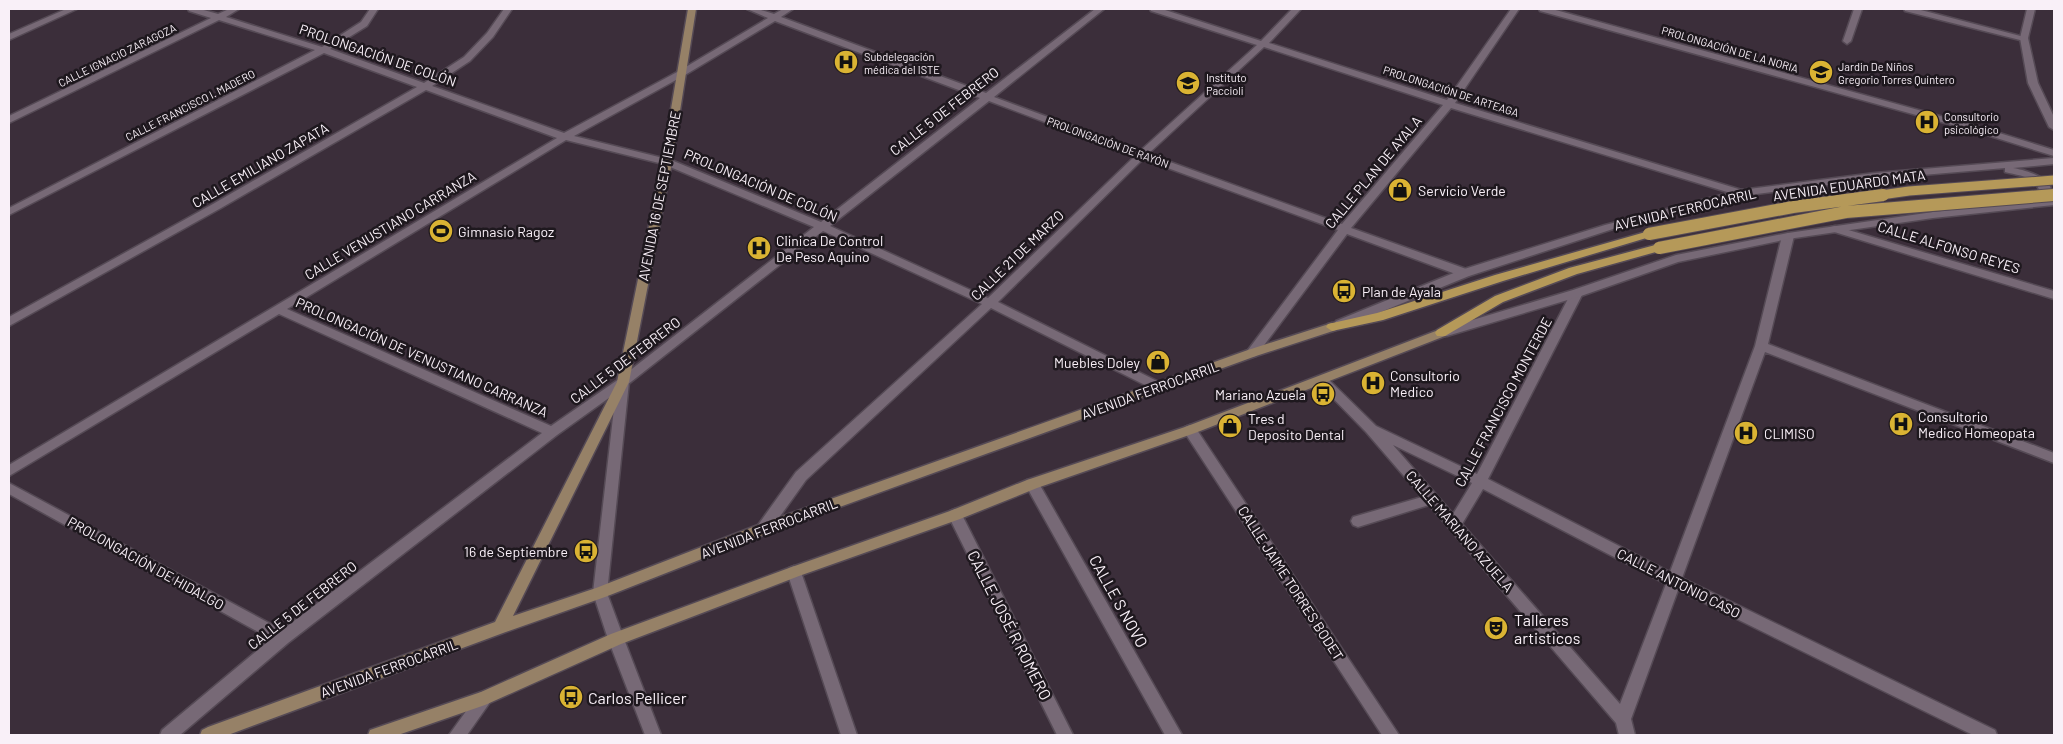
<svg xmlns="http://www.w3.org/2000/svg" width="2063" height="744" font-family="Barlow,sans-serif">
  <rect width="100%" height="100%" fill="#3b2e3a"/>
  <g fill="none" stroke-linecap="round" stroke-linejoin="round">
    <g stroke="#554a55" stroke-width="3">
      <path id="minor" d="M66,9h11l-68,31v-6z
        M188,9h12l18,5 11,-5h10l-13,8 96,30 39,-25 9,-13h8l-11,17 -37,23 94,34 40,-26 23,-24 17,-24h8l-19,28 -23,24 -38,25 132,47 115,-62 89,-53 -21,-9h11l16,5 9,-5h10l-12,8 205,76 109,-84h9l-110,88 146,54 117,-106 -106,-34 -1,-2h12l99,32 31,-32h9l-32,34 178,57 64,-91h8l-64,94 290,88 1,2 -1,2h-8l-286,-87 -100,120 118,42 2,3 -2,3h-8l-114,-42 -91,122 -4,1 -6,-4 2,-3 90,-120 -195,-71 -145,143 165,82 2,3 -2,3h-8l-164,-82 -185,172 -38,53 -5,2 -5,-2 -2,-4 2,-4 38,-53 186,-168 -159,-73 -196,154 -70,50 -269,208 -108,92h-20l2,-5 109,-91 -262,-145v-11l273,147 260,-197 -263,-119 -270,162v-11l548,-327 -131,-48 -205,118 -212,118v-9l204,-113 204,-117 -93,-34 -315,162v-7l306,-158 -96,-30 -210,103v-7l202,-98 -22,-7zM775,21l205,77 -159,124 -150,-62 -97,-24 111,-61zM1264,47l179,58 -101,119 -194,-70zM989,101l146,55 -147,142 -158,-72zM566,140l97,24 151,63 -195,152 -68,47 -264,-117z
        M1854,9h8l-11,32 -4,3 -4,-3z
        M1904,9h13l111,29 -4,3 -119,-30z
        M1835,226l219,65v8l-223,-68 -1,-2 1,-2z
        M1788,233l6,3 -26,108 286,109v10l-289,-111 -83,226 313,152 2,5h-24l-295,-145 -47,129 4,16h-16l-3,-12 -187,-218 -71,22 -5,-2 -2,-4 2,-4 69,-20 -56,-65 -48,-49 -2,-3 2,-3h8l50,49 101,48 94,-181 6,-4 6,4 -95,186 182,93 85,-226 27,-110zM1393,445l79,38 -19,31zM1483,489l183,95 -46,120 -158,-180z
        M1190,425l5,2 204,308h-17l-197,-302 -2,-3 2,-3z
        M1032,479l5,1 145,255h-17l-140,-251 2,-4z
        M955,509l5,2 113,224h-16l-109,-220 2,-4z
        M794,566l5,2 2,4 56,163h-16l-54,-163 2,-4z
        M616,632l5,2 3,5 37,96h-16l-37,-96 3,-5z
        M485,691l6,2 2,5 -26,37h-18l30,-42z"/>
    </g>
    <g stroke="#554a55" stroke-width="3">
      <path id="tertiary" d="M1539,9h13l428,118 74,23v6l-80,-25 -434,-120z
        M2027,9h8l-7,29 10,45 16,34v13l-5,-3 -21,-44 -8,-45z
        M2054,158v6l-41,4c12,2 49,12 35,31h6v6l-121,13 -145,21 -110,23 -97,34 -134,40h-8l-2,-3 2,-3 134,-40 103,-35 112,-22 145,-21 102,-11 5,-5c-1,-20 -20,-20 -35,-24v-4l-130,11 -134,17 -128,33 -144,47 -125,51h-8l-2,-3 2,-3 125,-51 144,-45 136,-35 134,-17z
        M623,378l4,1 2,3 -22,211 17,46 -3,5 -5,2 -5,-2 -3,-5 -15,-46 24,-211 2,-3z"/>
    </g>
    <g stroke="#554a55" stroke-width="3">
      <path id="secondary" d="M688,9h8l-24,153 -43,220 -116,234 83,-28 162,-63 490,-175 84,-27 6,4 -2,3 -80,26 -488,177 -163,64 -102,36 -275,102h-28l2,-5 6,-3 287,-105 122,-240 45,-220z
        M1441,329l4,1 2,3 -2,3 -250,97 -158,55 -77,31 -161,57 -178,68 -136,61 -87,30h-30l2,-5 111,-38 130,-58 178,-66 161,-57 77,-31 158,-53z"/>
    </g>
    <g stroke="#554a55" stroke-width="3">
      <path id="primary" d="M1649,231l6,3 -2,2 -150,45 -120,39 -51,11 -6,-4 2,-3 49,-11 118,-38z
        M1659,244l6,4 -2,2 -86,24 -74,28 -58,34h-8l-2,-3 2,-3 58,-34 74,-28z"/>
    </g>
    <use href="#minor" fill="#776976" fill-rule="evenodd"/>
    <use href="#tertiary" fill="#776976" fill-rule="evenodd"/>
    <use href="#secondary" fill="#968167" fill-rule="evenodd"/>
    <use href="#primary" fill="#b59959" fill-rule="evenodd"/>
    <g stroke="#554a55" stroke-width="11" stroke-linecap="butt">
      <path id="primary-bridge-far1" d="M1874,196l35,-5 145,-11
        M2044,196l10,-1"/>
    </g>
    <g stroke="#554a55" stroke-width="14" stroke-linecap="butt">
      <path id="primary-bridge" d="M1649,234l144,-27 90,-12
        M1659,248l187,-36 208,-17"/>
    </g>
    <use href="#primary-bridge-far1" stroke="#b59959" stroke-width="9"/>
    <use href="#primary-bridge" stroke="#b59959" stroke-width="12"/>
  </g>
  <defs>
    <g id="hospital-disc" transform="scale(1.25)"><circle r="9.5" fill="#dab333" stroke="#1e181e"/><path d="M-5-5h3v3.5h4V-5h3V5h-3V1.5h-4V5h-3Z" fill="#111"/></g>
    <g id="school-disc" transform="scale(1.25)"><circle r="9.5" fill="#dab333" stroke="#1e181e"/><path d="M0-5L7-2L0 1L-7-2ZM-4 1L0 2.5L4 1V4Q0 6-4 4Z" fill="#111"/></g>
    <g id="shop-disc" transform="scale(1.25)"><circle r="9.5" fill="#dab333" stroke="#1e181e"/><path d="M-5-2.5h2.3a2.7 3.5 0 0 1 5.4 0H5L5.5 6h-11ZM-1.5-2.5h3a1.5 2.3 0 0 0-3 0Z" fill="#111"/></g>
    <g id="stadium-disc" transform="scale(1.25)"><circle r="9.5" fill="#dab333" stroke="#1e181e"/><path d="M0-5a6.5 5 0 1 0 0 10a6.5 5 0 1 0 0-10ZM-3.5-1.8h7v3.6h-7Z" fill="#111"/></g>
    <g id="bus-disc" transform="scale(1.25)"><circle r="9.5" fill="#dab333" stroke="#1e181e"/><path d="M-5-6H5V4H4V6H2V4H-2V6H-4V4H-5ZM-3.5-4V0h7V-4ZM-3.5 1.2v1.5H-2V1.2ZM2 1.2v1.5H3.5V1.2Z" fill="#111"/></g>
    <g id="theatre-disc" transform="scale(1.25)"><circle r="9.5" fill="#dab333" stroke="#1e181e"/><path d="M-5-5.5Q0-4 5-5.5V0Q5 5 0 6Q-5 5-5 0ZM-3.3-2.5H-1v1.5H-3.3ZM1-2.5H3.3v1.5H1ZM-2.8 1Q0 5.5 2.8 1Z" fill="#111"/></g>
  </defs>
  <g fill-rule="evenodd">
    <use href="#hospital-disc" x="846" y="62"/>
    <use href="#school-disc" x="1821" y="72"/>
    <use href="#school-disc" x="1188" y="83"/>
    <use href="#hospital-disc" x="1927" y="122"/>
    <use href="#shop-disc" x="1400" y="190"/>
    <use href="#stadium-disc" x="441" y="231"/>
    <use href="#hospital-disc" x="759" y="248"/>
    <use href="#bus-disc" x="1344" y="291"/>
    <use href="#shop-disc" x="1158" y="362"/>
    <use href="#hospital-disc" x="1373" y="383"/>
    <use href="#bus-disc" x="1323" y="394"/>
    <use href="#hospital-disc" x="1901" y="424"/>
    <use href="#shop-disc" x="1230" y="426"/>
    <use href="#hospital-disc" x="1746" y="433"/>
    <use href="#bus-disc" x="586" y="551"/>
    <use href="#theatre-disc" x="1496" y="628"/>
    <use href="#bus-disc" x="571" y="697"/>
  </g>
  <g text-anchor="middle" dominant-baseline="central" stroke-width="5" stroke-linejoin="round" paint-order="stroke">
    <g font-size="11" fill="#f9f0f8" stroke="#1e181e">
      <text transform="translate(1730 49) rotate(16)">PROLONGACIÓN DE LA NORIA</text>
      <text transform="translate(117 55) rotate(-26)">CALLE IGNACIO ZARAGOZA</text>
      <text transform="translate(1451 91) rotate(18)">PROLONGACIÓN DE ARTEAGA</text>
      <text transform="translate(190 105) rotate(-27)">CALLE FRANCISCO I. MADERO</text>
      <text transform="translate(1108 142) rotate(20)">PROLONGACIÓN DE RAYÓN</text>
    </g>
    <g font-size="11" fill="#f9f0f8" stroke="#1e181e" text-anchor="start">
      <text x="864" y="56">Subdelegación<tspan x="864" dy="13">médica del ISTE</tspan></text>
      <text x="1838" y="66">Jardin De Niños<tspan x="1838" dy="13">Gregorio Torres Quintero</tspan></text>
      <text x="1206" y="77">Instituto<tspan x="1206" dy="13">Paccioli</tspan></text>
      <text x="1944" y="116">Consultorio<tspan x="1944" dy="13">psicológico</tspan></text>
    </g>
    <g font-size="14" fill="#f9f0f8" stroke="#1e181e">
      <text transform="translate(378 55) rotate(19)">PROLONGACIÓN DE COLÓN</text>
      <text transform="translate(944 111) rotate(-38)">CALLE 5 DE FEBRERO</text>
      <text transform="translate(260 165) rotate(-30)">CALLE EMILIANO ZAPATA</text>
      <text transform="translate(1373 172) rotate(-50)">CALLE PLAN DE AYALA</text>
      <text transform="translate(761 185) rotate(23)">PROLONGACIÓN DE COLÓN</text>
      <text transform="translate(1849 185) rotate(-8)">AVENIDA EDUARDO MATA</text>
      <text transform="translate(659 196) rotate(-79)">AVENIDA 16 DE SEPTIEMBRE</text>
      <text transform="translate(1685 209) rotate(-13)">AVENIDA FERROCARRIL</text>
      <text transform="translate(390 225) rotate(-31)">CALLE VENUSTIANO CARRANZA</text>
      <text transform="translate(1949 247) rotate(17)">CALLE ALFONSO REYES</text>
      <text transform="translate(1017 255) rotate(-44)">CALLE 21 DE MARZO</text>
      <text transform="translate(422 357) rotate(24)">PROLONGACIÓN DE VENUSTIANO CARRANZA</text>
      <text transform="translate(625 360) rotate(-37)">CALLE 5 DE FEBRERO</text>
      <text transform="translate(1150 390) rotate(-20)">AVENIDA FERROCARRIL</text>
      <text transform="translate(1503 402) rotate(-62)">CALLE FRANCISCO MONTERDE</text>
      <text transform="translate(769 528) rotate(-21)">AVENIDA FERROCARRIL</text>
      <text transform="translate(1460 531) rotate(49)">CALLE MARIANO AZUELA</text>
      <text transform="translate(146 563) rotate(29)">PROLONGACIÓN DE HIDALGO</text>
      <text transform="translate(1291 583) rotate(57)">CALLE JAIME TORRES BODET</text>
      <text transform="translate(1679 583) rotate(27)">CALLE ANTONIO CASO</text>
      <text transform="translate(302 605) rotate(-38)">CALLE 5 DE FEBRERO</text>
      <text transform="translate(389 668) rotate(-20)">AVENIDA FERROCARRIL</text>
    </g>
    <g font-size="14" fill="#f9f0f8" stroke="#1e181e" text-anchor="start">
      <text x="1418" y="190">Servicio Verde</text>
      <text x="458" y="231">Gimnasio Ragoz</text>
      <text x="776" y="240">Clinica De Control<tspan x="776" dy="16">De Peso Aquino</tspan></text>
      <text x="1362" y="291">Plan de Ayala</text>
      <text x="1140" y="362" text-anchor="end">Muebles Doley</text>
      <text x="1390" y="375">Consultorio<tspan x="1390" dy="16">Medico</tspan></text>
      <text x="1306" y="394" text-anchor="end">Mariano Azuela</text>
      <text x="1918" y="416">Consultorio<tspan x="1918" dy="16">Medico Homeopata</tspan></text>
      <text x="1248" y="418">Tres d<tspan x="1248" dy="16">Deposito Dental</tspan></text>
      <text x="1764" y="433">CLIMISO</text>
      <text x="568" y="551" text-anchor="end">16 de Septiembre</text>
    </g>
    <g font-size="16" fill="#f9f0f8" stroke="#1e181e">
      <text transform="translate(1119 601) rotate(61)">CALLE S NOVO</text>
      <text transform="translate(1010 625) rotate(63)">CALLE JOSÉ R ROMERO</text>
    </g>
    <g font-size="16" fill="#f9f0f8" stroke="#1e181e" text-anchor="start">
      <text x="1514" y="619">Talleres<tspan x="1514" dy="18">artisticos</tspan></text>
      <text x="588" y="697">Carlos Pellicer</text>
    </g>
  </g>
  <rect width="2063" height="744" fill="none" stroke="#f9f0f8" stroke-width="20"/>
</svg>
